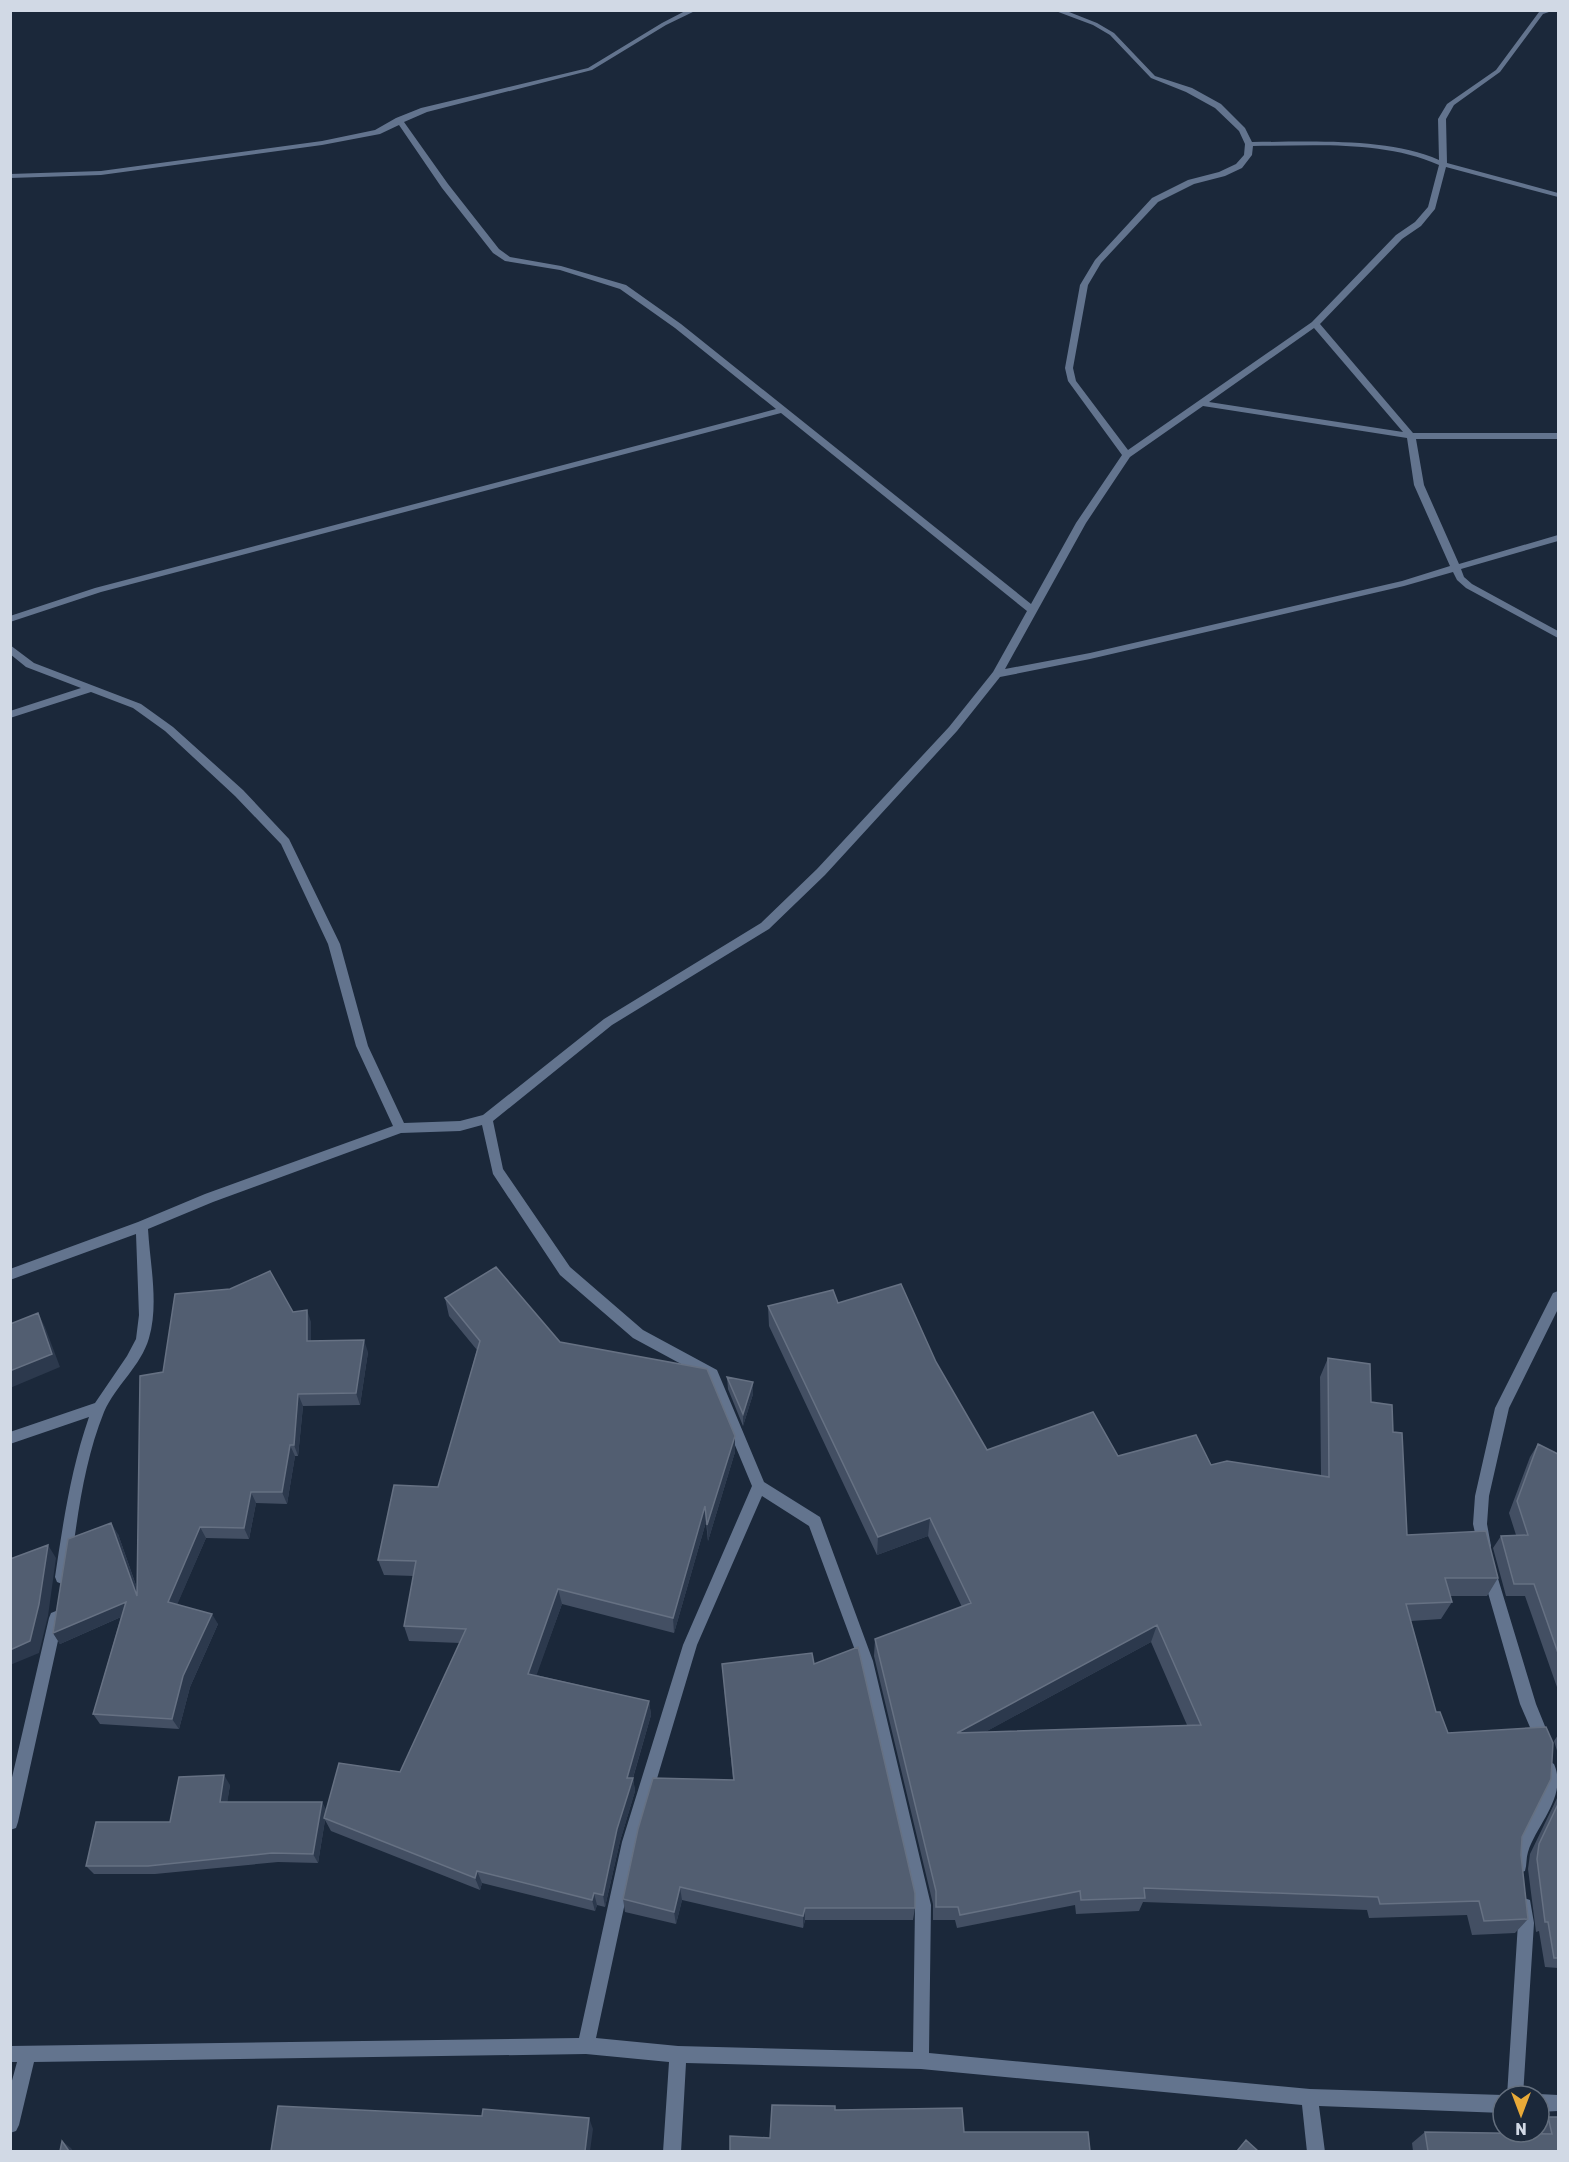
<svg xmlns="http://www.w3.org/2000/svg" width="1569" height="2162" font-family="Rubik,sans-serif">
  <rect width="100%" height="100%" fill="#1b283a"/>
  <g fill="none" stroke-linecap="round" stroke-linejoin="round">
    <path fill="#63748e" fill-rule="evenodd" d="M687,10h10l-31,15 -74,45 -165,42 -23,10 44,62 51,65 11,8 51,9 65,19 55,39 350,280 45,-81 46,-68 -54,-74 -3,-13 15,-83 15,-25 57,-62 36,-18 31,-8 17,-8 8,-9 1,-11 -6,-13 -24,-23 -29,-16 -35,-14 -41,-43 -17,-10 -40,-15h11l33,13 17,10 41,43 37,12 29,16 24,24 7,14c56,0 135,-5 187,18l-1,-41 9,-15 49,-34 43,-58 16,-2 -12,4 -43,58 -46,33 -8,14 1,44 111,30v4l-112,-30 -11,42 -14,17 -19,13 -82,85 93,109h145v6h-142l8,46 35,79 99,-29v6l-97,28 3,8 8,7 86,47v7l-92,-50 -9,-8 -4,-8 -49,14 -314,73 -90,18 -43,54 -132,144 -56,54 -157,96 -119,96 10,48 67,98 73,63 74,40 47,112 56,35 53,144 58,244 -2,148 381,36 193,6v18l-184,-7 6,46h-18l-5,-47 -381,-36 -235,-6 -5,89h-18l6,-90 -83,-8 -552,8 -15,63 -3,6 -6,2v-45l7,-26h-7v-16l569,-8 43,-196 61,-197 69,-159 -45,-108 -74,-40 -73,-63 -67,-101 -11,-49 -22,6 -59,2 -188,69 -65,27c2,35 11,75 1,109 -8,28 -33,47 -45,74 -21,52 -27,110 -35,165l-2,5 -5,2 -5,-2 -2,-5c8,-54 16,-108 34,-160l-79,27v-12l85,-29 32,-47 9,-17 3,-24 -3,-81 -126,46v-11l128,-47 67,-28 188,-68 -37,-80 -28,-102 -47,-100 -46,-48 -70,-65 -32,-23 -42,-16 -81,26v-7l71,-23 -55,-21 -16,-13v-9l24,18 107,41 32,23 70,63 46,49 51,105 28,102 36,77 56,-2 23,-6 121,-96 157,-96 56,-54 132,-142 44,-55 34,-61 -246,-198 -680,179 -91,30v-6l85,-28 681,-179 -101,-81 -55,-39 -60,-19 -55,-9 -12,-8 -51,-65 -43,-63 -19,9 -58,11 -221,30 -91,3v-4l91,-3 221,-30 53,-11 21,-12 25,-10 167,-40 74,-45zM1253,146c60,0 129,-6 186,19l-11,42 -13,15 -19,13 -84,87 -184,128 -52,-69 -3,-13 15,-83 13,-22 57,-61 36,-18 31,-8 17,-8 10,-13zM1314,328l89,104 -194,-30zM1203,406l204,32 7,47 36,81 -48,15 -312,72 -85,16 81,-146 44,-66zM762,1496l47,30 50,135 56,244 -2,147 -235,-6 -82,-8 42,-196 59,-197z
      M1558,1291v18l-49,99 -20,88 -2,28 4,22 -2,5 -5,2 -5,-2 -6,-27 2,-28 20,-88 58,-115z
      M1489,1565l5,2 2,5 40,132 15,37 -3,5 -5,3 -5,-3 -18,-42 -38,-132 2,-5z
      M56,1611l5,2 2,5 -45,204 -2,6 -6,2v-44l39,-168 2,-5z
      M1549,1761l5,3c14,32 -17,60 -26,88 -2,6 -1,12 -3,19l-6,2 -6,-2c-9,-23 19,-53 27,-75 3,-10 -1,-22 4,-32z
      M1524,1898l6,2 4,23 -11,173h-16l11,-173 -2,-17 2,-6z
      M1539,2094l19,1v16l-19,1v-16h-4z"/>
  </g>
  <path fill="#434f63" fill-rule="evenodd" d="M445,1298l115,44 175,110 -27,89 -2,-19 -32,111 -112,-29 -26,71 113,26 2,14 -18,63 2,13 -15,50 -15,66 -8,-2 -2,6 -113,-28 -2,7 -149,-59 -6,-11 -7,43 -40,-1 -123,12h-61l-8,-8 84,-44 60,-37 -3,17 99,9 74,-39 60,-129 -51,-2 -5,-15 10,-50 -30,-1 -6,-15 60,-73 39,-137 -28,-34z
    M838,1303l98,59 51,88 131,6 203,19 -1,-98 8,-19 43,44 22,30 14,103 91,43 -11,18h-37l2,6 -11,17 -30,2 25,91 12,21 74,104 -1,18 7,64 -13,14 -43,2 -5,-20 -98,3 -2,-8 -224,-8 -4,9 -63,3 -1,-9 -118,23 -2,-8h-22v-16l-59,-248 1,-17 87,-32 -34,-71 -51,19 -108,-229 -1,-20zM1151,1642l36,83 -202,7z
    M293,1312l18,10v19l57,11 -8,53 -57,1 -5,50h-3l-8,48 -31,-1 -7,36 -43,-1 -29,66 41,20 -28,63 -11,42 -79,-5 -7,-10 28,-97 -61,27 -7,-11 65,-99 19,54 26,-216z
    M727,1377l26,5v12l-10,32 -15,-37z
    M1538,1444l20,10v236l-33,-94h-19l-13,-48 8,-12 15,-1 -7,-22 21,-56z
    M722,1664h92l101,244 -2,12h-108l-2,8 -121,-28 -6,24 -51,-12 -2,-13 110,-119z
    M1558,1735v19l-4,-13z
    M1558,1791v177l-13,-1 -6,-36 -3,1 -8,-63 2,-15 28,-58z
    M1548,2117l10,34h-145l-1,-8 13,-11 109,2 -1,-2h6v-8z"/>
  <path fill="#2c394d" d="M307,1310l4,12v32l-4,-13z
    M38,1313l7,14 15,40 -50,21v-17z
    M364,1340l4,12 -8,53 -4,-12z
    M753,1382v12l-10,32v-12z
    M298,1394l5,12 -5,50 -4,-11z
    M735,1436v16l-27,89 -1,-16z
    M290,1445l5,11 -8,48 -5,-12z
    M251,1492l5,11 -7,36 -5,-11z
    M705,1506l1,16 -32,111 -1,-15z
    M930,1518l-2,18 -51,19 1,-18z
    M111,1523l7,11 25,72 -6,-10z
    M200,1527l6,11 -32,74 -6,-10z
    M48,1545l8,13 -8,58 -9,37 -29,12v-15z
    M558,1589l4,15 -30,84 -4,-14z
    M126,1602l6,10 -72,32 -7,-11z
    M212,1614l6,10 -28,63 -11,42 -7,-10 11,-43z
    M1157,1625l-6,17 -197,107 3,-16z
    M649,1701l2,14 -22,76 -2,-13z
    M224,1775l6,10 -4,26 -6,-9z
    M633,1778l2,13 -15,50 -15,66 -2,-12 14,-66z
    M322,1802l5,9 -3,7 1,2 -7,43 -5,-9z
    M477,1871l5,12 -2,7 -5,-12z
    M680,1887l2,13 -6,24 -2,-12z
    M594,1893l3,12 -2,6 -3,-11z
    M805,1908v12l-2,8v-12z
    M589,2118l4,11 -3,22h-5z
    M62,2141l9,7 2,3h-4z"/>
  <path fill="#525e71" stroke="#667183" stroke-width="1.5" fill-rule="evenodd" d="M496,1267l64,75 147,27 28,67 -28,89 -2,-19 -32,112 -115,-29 -30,85 121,27 -22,77h6l-16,51 -14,66 -9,-2 -2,7 -115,-29 -2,7 -151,-60 15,-55 61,9 66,-143 -62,-3 12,-65 -38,-1 16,-75 44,2 42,-146 -35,-43z
    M270,1271l23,41 14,-2v31l57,-1 -8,53 -58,1 -4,51h-4l-8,47h-31l-7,36 -44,-1 -32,75 44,12 -29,62 -11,43 -79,-5 33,-112 -73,31 15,-94 43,-16 26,73 3,-220 23,-4 12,-78 55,-5z
    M901,1284l35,78 51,88 106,-38 25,44 78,-21 15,30 16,-4 102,16 -1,-119 42,6 1,38 21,3 1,27 9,1 5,102 79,-4 12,47h-53l7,24 -46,2 30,108h4l8,21 98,-6 7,16 -2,36 -29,58 -1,18 7,64 -44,2 -5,-20 -99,3 -2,-7 -234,-9 1,10 -64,2 -1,-9 -120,24 -2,-8h-22v-16l-61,-252 96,-36 -41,-85 -52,19 -110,-231 65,-16 5,13zM1157,1625l44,100 -244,8z
    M38,1313l14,41 -42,17v-47z
    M727,1377l26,5 -10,32z
    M1538,1444l20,10v199l-24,-69h-20l-13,-48 27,-1 -11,-34z
    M48,1545l-9,59 -9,37 -20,9v-91z
    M858,1647l57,246v15h-110l-2,8 -123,-29 -6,25 -51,-13 15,-70 15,-51 81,2 -12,-116 90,-11 2,11z
    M224,1775l-4,27h102l-9,52 -41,-1 -124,13h-62l10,-44h74l9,-45z
    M1558,1804v154h-4l-6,-36h-3l-8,-63 2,-15z
    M772,2105l63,1v4l127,-2 2,24h124l2,19h-360v-15l40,2z
    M278,2106l204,10 1,-7 106,9 -4,33h-314z
    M1548,2117h10v34h-130l-3,-19 127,2z
    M1246,2140l12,11h-21z
    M62,2141l7,10h-9z"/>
  <rect width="1569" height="2162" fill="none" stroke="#d1d9e5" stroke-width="24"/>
  <g transform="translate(1521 2114) rotate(180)"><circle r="28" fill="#1b283a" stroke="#646f7e" stroke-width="1.5"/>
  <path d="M0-4.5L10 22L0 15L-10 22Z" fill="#e9aa38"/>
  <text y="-9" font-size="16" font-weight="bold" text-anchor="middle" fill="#d1d9e5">N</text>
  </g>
</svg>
